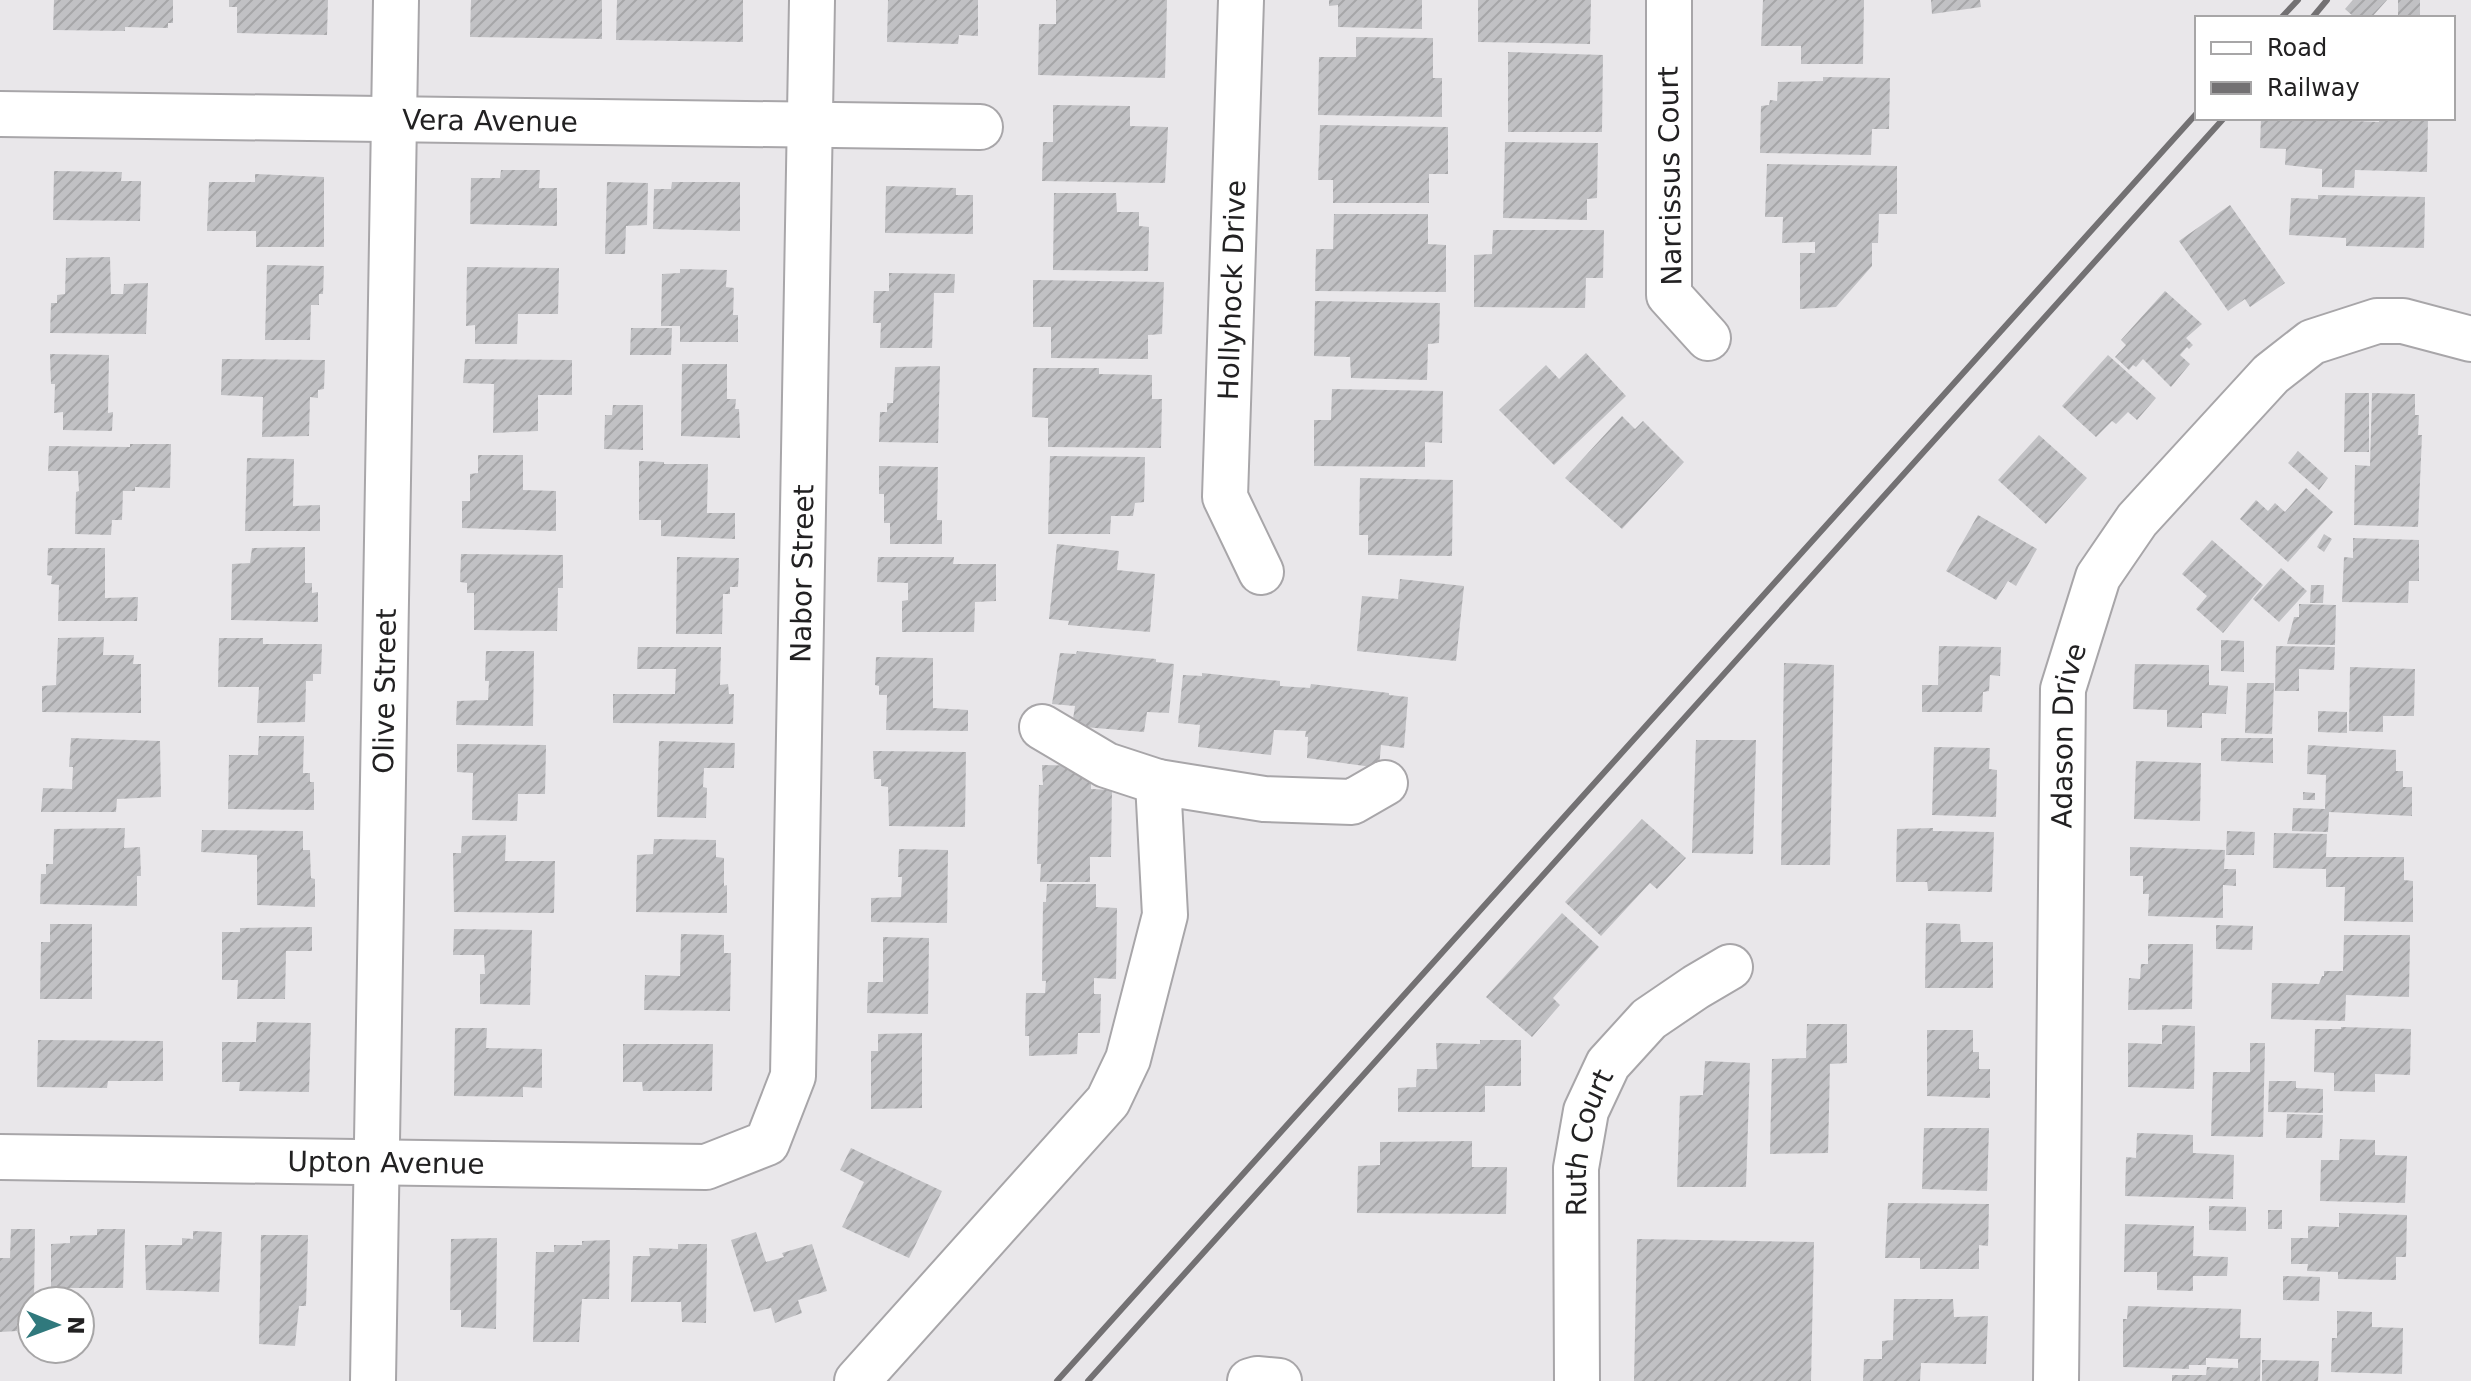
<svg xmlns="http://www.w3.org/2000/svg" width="2471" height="1381" font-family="'DejaVu Sans',sans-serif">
  <defs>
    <pattern id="building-hatch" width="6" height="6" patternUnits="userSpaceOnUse" patternTransform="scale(2)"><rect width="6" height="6" fill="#c1c1c4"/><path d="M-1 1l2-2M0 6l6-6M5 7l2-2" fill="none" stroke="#a6a6a8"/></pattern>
  </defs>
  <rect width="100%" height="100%" fill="#e9e7ea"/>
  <path fill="url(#building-hatch)" d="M54,0h119v23h-5v5l-43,-1v4l-72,-1z
    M229,0h99l-1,35 -90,-2v-26h-8z
    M471,0h131v39l-132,-2z
    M617,0h126v42l-127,-2z
    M888,0h90v36l-19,-1 -1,9 -71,-2z
    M1056,0h111l-2,78 -127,-3 1,-51h17z
    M1329,0h93v29l-84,-2v-22l-9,1z
    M1478,0h113l-1,44 -112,-2z
    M1763,0h101l-1,64h-62v-18h-40z
    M1931,0h49l1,7 -49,7z
    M2353,0h34l-16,18h-16l-10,-9z
    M2398,0h22v18h-22z
    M1356,37l77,1v40h9v39l-124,-2 1,-58h37z
    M1508,52l95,3 -1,77h-94z
    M1823,77l67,1 -1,51h-17l-1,26 -111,-2 1,-47 8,-1 1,-5 7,1 1,-19 45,-1z
    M1053,105l77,1v20l38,1 -3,56 -123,-2 1,-39h10z
    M2261,118h68v2l50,2v-3h49l-1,53 -72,-2 -1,18 -32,-1v-18l-37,-4 1,-16 -26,-1z
    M1320,125l128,2v47h-19v29h-96v-23h-15z
    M1505,142l93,1 -1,55 -10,1v21l-84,-2z
    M1767,164l130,2v48h-18l-1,29h-6v23l-36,41 -36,2v-56h15v-11l-33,1 1,-26h-18z
    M501,170h39l-1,18h18v38l-87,-2 1,-46h29z
    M54,171l68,1 -1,9h20l-1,40 -87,-1z
    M255,174l69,3v70h-68v-16h-49l2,-49h46z
    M607,182l41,1 -1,42 -21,1 -1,28h-20z
    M672,182h68v49l-87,-2 1,-40h17z
    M886,186l70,2v7h17v39l-88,-1z
    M1054,193h62l1,19h22v14l10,1 -1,44 -95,-1z
    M2318,195l107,2 -1,51 -78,-2v-8l-57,-3 2,-37 27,1z
    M2230,205l55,78 -35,24 -5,-8 -17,12 -49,-70z
    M1334,214h94v30l18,1v47l-131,-1 1,-42h17z
    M1493,230h111l-1,48h-17l-1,30 -111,-1v-52l18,-1z
    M110,257l1,37h12l1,-10 24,-1 -2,51 -96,-1 1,-30h6v-8l8,-1 1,-36z
    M267,265l57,1 -1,28h-4v11h-8l-1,35h-45z
    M467,267l92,1 -1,46h-40l-1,30h-42v-19l-9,1z
    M680,269l47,1 -1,17 8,1 -1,27h5v27h-58v-16h-19l1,-52 18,-1z
    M889,273l66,1 -1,19h-20l-2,55h-52l1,-25h-8l1,-32h15z
    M1033,280l131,2 -2,52 -14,1v24l-97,-1v-31h-18z
    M2165,291l37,33 -16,14 7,7 -4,4 -2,-2 -7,8 10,9 -19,23 -28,-28 -7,8 -3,-2 -4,5 -14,-13 11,-12 -5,-5z
    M1315,301l125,2 -1,40 -11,1 -1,36 -76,-2 -1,-21 -36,-1z
    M631,328h41l-1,27h-41z
    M1586,353l40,43 -72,69 -55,-55 47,-45 13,14z
    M50,354l59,1 -1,58 5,-1 -1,19 -49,-1v-18l-9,1 1,-29h-4z
    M2108,355l48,43 -19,22 -9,-8 -12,12 -4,-3 -16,16 -34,-31z
    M222,359l103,1 -1,29 -6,1v8l-8,-1 -1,39 -47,1 1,-40 -42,-2z
    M465,359l107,1v35h-34v36l-45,2 1,-49 -31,-1z
    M682,364h45v35h9l-1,10h4l1,29 -59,-2z
    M940,366l-2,77 -59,-1 1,-30h7v-9h6l2,-36z
    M1033,368h66v6l53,1v24h10l-1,49 -113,-1v-29l-16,-1z
    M1332,389l111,2 -1,52 -17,-1v25l-111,-1v-46h17z
    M2345,393h24v59h-25z
    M2372,393l43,1v21h4l-1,20h4l-4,92 -64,-2 1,-60 15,1z
    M613,405h30v45l-39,-1 1,-34h7z
    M1622,416l13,13 8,-8 41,41 -62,67 -57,-51z
    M2039,435l48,43 -41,46 -48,-44z
    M130,444h41l-1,44 -35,-1v4h-12l-1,29h-10l-1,15 -36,-1 1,-42 3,-1 -1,-20h-30l1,-25 81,1z
    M2298,451l30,27 -9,12 -31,-27z
    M478,455h45v35l33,1v40l-94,-3v-27h8v-27l8,-1z
    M1050,456l95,1 -1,45 -9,1 -2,13h-22l-1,18h-62z
    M247,458l47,1 -1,47 27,-1v26h-75z
    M639,461l25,1v2h44l-1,49h28v26l-74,-3v-16h-22z
    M879,466l59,1 -1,53h5v24h-52v-21h-6v-29h-5z
    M1360,478l93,2 -1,76 -84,-1v-20h-9z
    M2306,488l27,24 -45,50 -48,-43 16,-19 12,11 7,-8 10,9z
    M1978,515l59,34 -21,37 -8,-5 -12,19 -50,-29z
    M2324,534l8,5 -8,13 -7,-5z
    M2353,538l66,2v41h-10l-1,22 -66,-1 2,-45 9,1z
    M2212,540l51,45 -40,48 -27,-24 11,-13 -25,-22z
    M1057,544l62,7 -2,19 38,4 -5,58 -82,-7 1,-4 -20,-2z
    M305,547v36h7v10l6,-1v30l-87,-2 1,-56 18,-1 2,-15z
    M48,548h57v50l33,-1 -1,24h-79l1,-36 -8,-1 1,-8 -5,-1z
    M461,554l102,1v33h-5l-1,43 -83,-1v-37h-7v-10l-7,-1z
    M677,557l62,1 -1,29h-8v7h-7l-1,40h-46z
    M878,557h76l-1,7h43v37l-21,1 -1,30h-72v-31l6,-1v-17l-31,-1z
    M2281,568l26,23 -28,31 -26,-23z
    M1400,579l64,7 -8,75 -99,-10 5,-55 36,3z
    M2311,585h13l-1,18h-13z
    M2299,604l37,1 -1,40 -48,-1 7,-27h5z
    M104,637l-1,18h31l-1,9h8v49l-99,-1v-26l14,-1 2,-47z
    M219,638h44v6h59l-1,30h-8v7h-7l-1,41 -48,1 2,-36h-41z
    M2221,640l23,1v31l-23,-1z
    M1939,646l62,1 -1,29 -10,-1 -1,16 -6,1 -1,20h-60v-27h16z
    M2276,646l59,1 -1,23 -35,-1v22h-24z
    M638,647h83l-1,38 8,-1 1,10h5l-1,30 -120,-1v-29h62l1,-25h-39z
    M486,651h48l-1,75 -77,-1 1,-24 31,-1 1,-19h-4z
    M1077,651l79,8v3l18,2 -5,49 -22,-1 -3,20 -72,-6 3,-20 -23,-2 8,-51 16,1z
    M876,657l57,1v50l35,2v21l-82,-1 1,-35h-8v-9l-4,-1z
    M1784,663l50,2 -4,200h-49z
    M2135,664l74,1v20l19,1 -2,28 -24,-1v15l-35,-1v-17l-34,-1z
    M2350,667l65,2 -1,47h-31v16l-34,-1z
    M1202,673l78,8v5l30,2 1,-4 78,9v2l19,2 -4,51 -23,-3 -2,23 -72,-10 1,-21h-3l1,-6 -32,-1 -3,25 -73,-8 2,-22 -22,-2 5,-48 19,1z
    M2247,683h27l-2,51 -27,-1z
    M2318,711l29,1v21l-29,-1z
    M259,736h45l-1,37h7v9h4v28l-86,-1 1,-54h29z
    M71,738l89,3 1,56 -44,2 -1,13h-75l2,-24 29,1 1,-22h-4z
    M2221,738h52v25l-52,-2z
    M1696,740h60l-3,114 -61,-1z
    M659,741l76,2 -1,25h-30l-1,19 4,1 -1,30 -49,-1z
    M457,744l89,1 -1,49h-27l-1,27 -45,-1 1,-47 -16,-1z
    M2308,745l88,5v21h7v16h9v29l-83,-4 -1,20 -36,-1 1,-23 32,1 1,-34 -19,-1z
    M1934,747l56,1 -1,21 8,1 -1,47 -64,-2z
    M873,751l93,1 -1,75 -76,-1 -1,-39 -7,-1v-7h-7z
    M2136,761l65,2 -1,58 -66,-2z
    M1042,765l49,1v23l21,1 -1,67h-21v25h-50l1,-18h-4l2,-79h4z
    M2303,792l12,1v7h-12z
    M1642,819l44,39 -29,31 -7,-6 -49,53 -36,-34z
    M125,828l-1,20 16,-1 1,29h-4v30l-97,-2 1,-30h5v-10h7l1,-35z
    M1933,828v3l61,1 -2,60 -64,-1 -1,-9h-31l1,-53z
    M202,830l101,1v19h7l1,28 4,1v28l-58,-2v-50l-56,-3z
    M2227,831l28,1 -1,23h-28z
    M2274,833l53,1 -1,23h78v23l9,1v41l-69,-1 1,-34h-19v-18l-53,-1z
    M506,835l-1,26h50l-1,52 -100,-1 -1,-59h8l1,-17z
    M654,839l62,1v17l8,1v28l3,-1v28l-91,-1 1,-57 16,-1z
    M2130,847l95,3 -1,19h12v17l-13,-1v33l-75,-2 1,-22h-6v-18h-13z
    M899,849l49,1 -1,73 -76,-1v-24l30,-1 1,-20h-4z
    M1047,884h49v23l21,1 -1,71 -22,-1v16h7l-1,39h-22l-1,21 -48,2v-20h-4l1,-43h19l1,-12h-4l1,-79h3z
    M1562,913l37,34 -46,51 7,7 -28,32 -46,-40z
    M1926,923l34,1 1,18h32v46h-68z
    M50,924h42v75h-52l1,-57h9z
    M2216,925l37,1 -1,24 -36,-1z
    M312,927v24h-26l-1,48h-48l1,-19h-16v-48h18v-4z
    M454,929l78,1 -2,75 -50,-1v-30h5l-1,-19h-31z
    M681,934l43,1v18h7l-1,58 -86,-1 1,-35 35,1z
    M2344,935h66l-1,62 -63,-2 -1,26 -74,-2 1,-36 47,1 3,-8h2v-5h19z
    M883,937l46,1 -1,76 -61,-1 1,-31h15z
    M2148,944h45l-1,65 -64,1 1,-32 11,1 1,-15h7z
    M257,1022l54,1 -2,69 -70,-1 1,-9h-18v-40h34z
    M1807,1024h40v39l-17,1 -2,89 -58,1 2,-95 34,-1z
    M2162,1025l33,1 -1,63 -66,-2v-44l34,1z
    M2341,1027l70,2 -1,46 -35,-1v18l-41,-1v-18l-20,-1 1,-43h26z
    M455,1028h32l-1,20 56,1v39l-19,-1v10l-69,-1z
    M1927,1030h46v22h6v17h11v29l-63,-2z
    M922,1033v75l-51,1v-58h7v-17z
    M38,1040l125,1v40h-55l-1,7 -70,-1z
    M1480,1040h41v46h-36v26h-87v-24l18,-1 1,-18h20l-1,-26 44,1z
    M2250,1043h15l-2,94 -52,-1 2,-64h37z
    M623,1044h90l-1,47h-69l-1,-9h-19z
    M1705,1061l45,2 -4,124h-69l3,-91 23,-1z
    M2269,1081h27v7l27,1v24l-55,-1z
    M2287,1114l36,1 -1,23h-36z
    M1924,1128h65l-2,63 -65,-2z
    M2137,1133l56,2v18l41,2 -1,44 -108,-3 1,-39 10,1z
    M2340,1139l35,1v15l32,1 -2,47 -85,-2 1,-41h18z
    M1472,1141v26h35l-1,47 -149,-1 1,-47 22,-1v-23z
    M851,1148l91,43 -33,67 -67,-31 22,-45 -24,-12z
    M1888,1203l101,1 -1,42 -9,-1v24h-59v-11h-35z
    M2209,1206l37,1v24l-37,-1z
    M2268,1210h14v19h-14z
    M2339,1213l68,2 -1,42h-10v23l-58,-1v-7l-31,-1 1,-7h-17v-26h17v-12l31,1z
    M2125,1224l69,2 -1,30 35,1 -1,19h-34v15l-36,-1v-18h-33z
    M11,1229h24l-1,72h-2v21h-15v9l-17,1v-74h10z
    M97,1229h28l-2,59h-72v-44l19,-1v-7l27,-1z
    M193,1231l29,1 -3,60 -73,-2 -1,-45h37v-7l11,1z
    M756,1232l10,30 18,-5 -2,-4 30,-9 15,47 -29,9 4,13 -27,10 -4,-15 -17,4 -23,-72z
    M261,1235h47l-2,71h-7l-4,40 -36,-2z
    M497,1238l-1,91 -35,-2v-17h-11l1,-71z
    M1637,1239l177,3 -3,139h-177z
    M610,1240l-1,59h-27l-3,43h-46l3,-90h18v-7h28v-4z
    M678,1244h29l-1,79 -24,-1 -1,-20h-50l2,-46h17l-1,-8 29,1z
    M2283,1276l37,1 -1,24 -36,-1z
    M1894,1299h59l1,18 34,-1 -2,48 -65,-1 -1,18h-57l1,-22h18v-18l11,-1z
    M2128,1306l113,3 -1,29h21l-1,43h-88v-6h34l1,-8 31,1v-9l-32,-1v7h-17v4l-66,-2v-48h4z
    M2337,1311l35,1v15l31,1 -1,46 -71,-2 1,-34h5z
    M2262,1360l57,1 -1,20h-56z"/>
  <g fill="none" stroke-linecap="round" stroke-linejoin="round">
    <g stroke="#a8a6a9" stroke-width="48">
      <g id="minor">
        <path d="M1241,0l-16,497 36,75"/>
        <path d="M1669,0v295l39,43"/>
        <path id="s1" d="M0,114l980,13"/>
        <path d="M1042,727l64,38 52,17"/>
        <path id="s2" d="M0,1157l706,10 61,-24 26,-67 19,-1076"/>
        <path id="s3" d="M373,1381l23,-1381"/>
        <path d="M857,1381l251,-280 20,-42 37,-144 -7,-133 106,17 88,3 33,-19"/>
        <path d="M1250,1381l7,-2 22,2"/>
        <path id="s4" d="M1577,1381l-1,-213 10,-57 22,-47 41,-45 47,-32 34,-20"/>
        <path id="s5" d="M2056,1381l7,-692 35,-112 39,-57 134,-146 41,-32 65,-21h26l68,18"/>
      </g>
    </g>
    <use href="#minor" stroke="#fff" stroke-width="44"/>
    <path stroke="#737173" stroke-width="6" d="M2281,18l17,-18
      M2312,18l15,-18
      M1057,1381l1140,-1268
      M1088,1381l1136,-1263"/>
  </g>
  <g text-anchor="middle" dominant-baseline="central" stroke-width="6" stroke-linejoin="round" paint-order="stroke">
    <g font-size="28" fill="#222122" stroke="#fff">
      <text stroke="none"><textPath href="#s1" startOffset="490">Vera Avenue</textPath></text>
      <text transform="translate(1670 176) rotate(-91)">Narcissus Court</text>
      <text transform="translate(1232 290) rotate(-88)">Hollyhock Drive</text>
      <text stroke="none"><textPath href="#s2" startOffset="1346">Nabor Street</textPath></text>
      <text stroke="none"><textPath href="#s3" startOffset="690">Olive Street</textPath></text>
      <text stroke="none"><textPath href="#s5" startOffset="646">Adason Drive</textPath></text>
      <text stroke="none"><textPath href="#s4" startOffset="240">Ruth Court</textPath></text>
      <text stroke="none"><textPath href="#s2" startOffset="386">Upton Avenue</textPath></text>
    </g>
  </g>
  <rect x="2195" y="16" width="260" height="104" fill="#ffffff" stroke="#a7a6a7" stroke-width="2"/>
  <rect x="2211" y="42" width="40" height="12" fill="#ffffff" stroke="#a7a6a7" stroke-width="2"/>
  <text x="2267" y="56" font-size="24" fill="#222122">Road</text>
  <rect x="2211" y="82" width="40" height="12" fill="#737173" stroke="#a7a6a7" stroke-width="2"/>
  <text x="2267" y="96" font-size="24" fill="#222122">Railway</text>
  <g transform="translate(56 1325) rotate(91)"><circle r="38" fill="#ffffff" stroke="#a7a6a7" stroke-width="2"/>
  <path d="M0-6L14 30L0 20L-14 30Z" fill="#30797d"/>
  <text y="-12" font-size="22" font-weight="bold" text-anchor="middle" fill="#222122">N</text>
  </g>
</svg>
